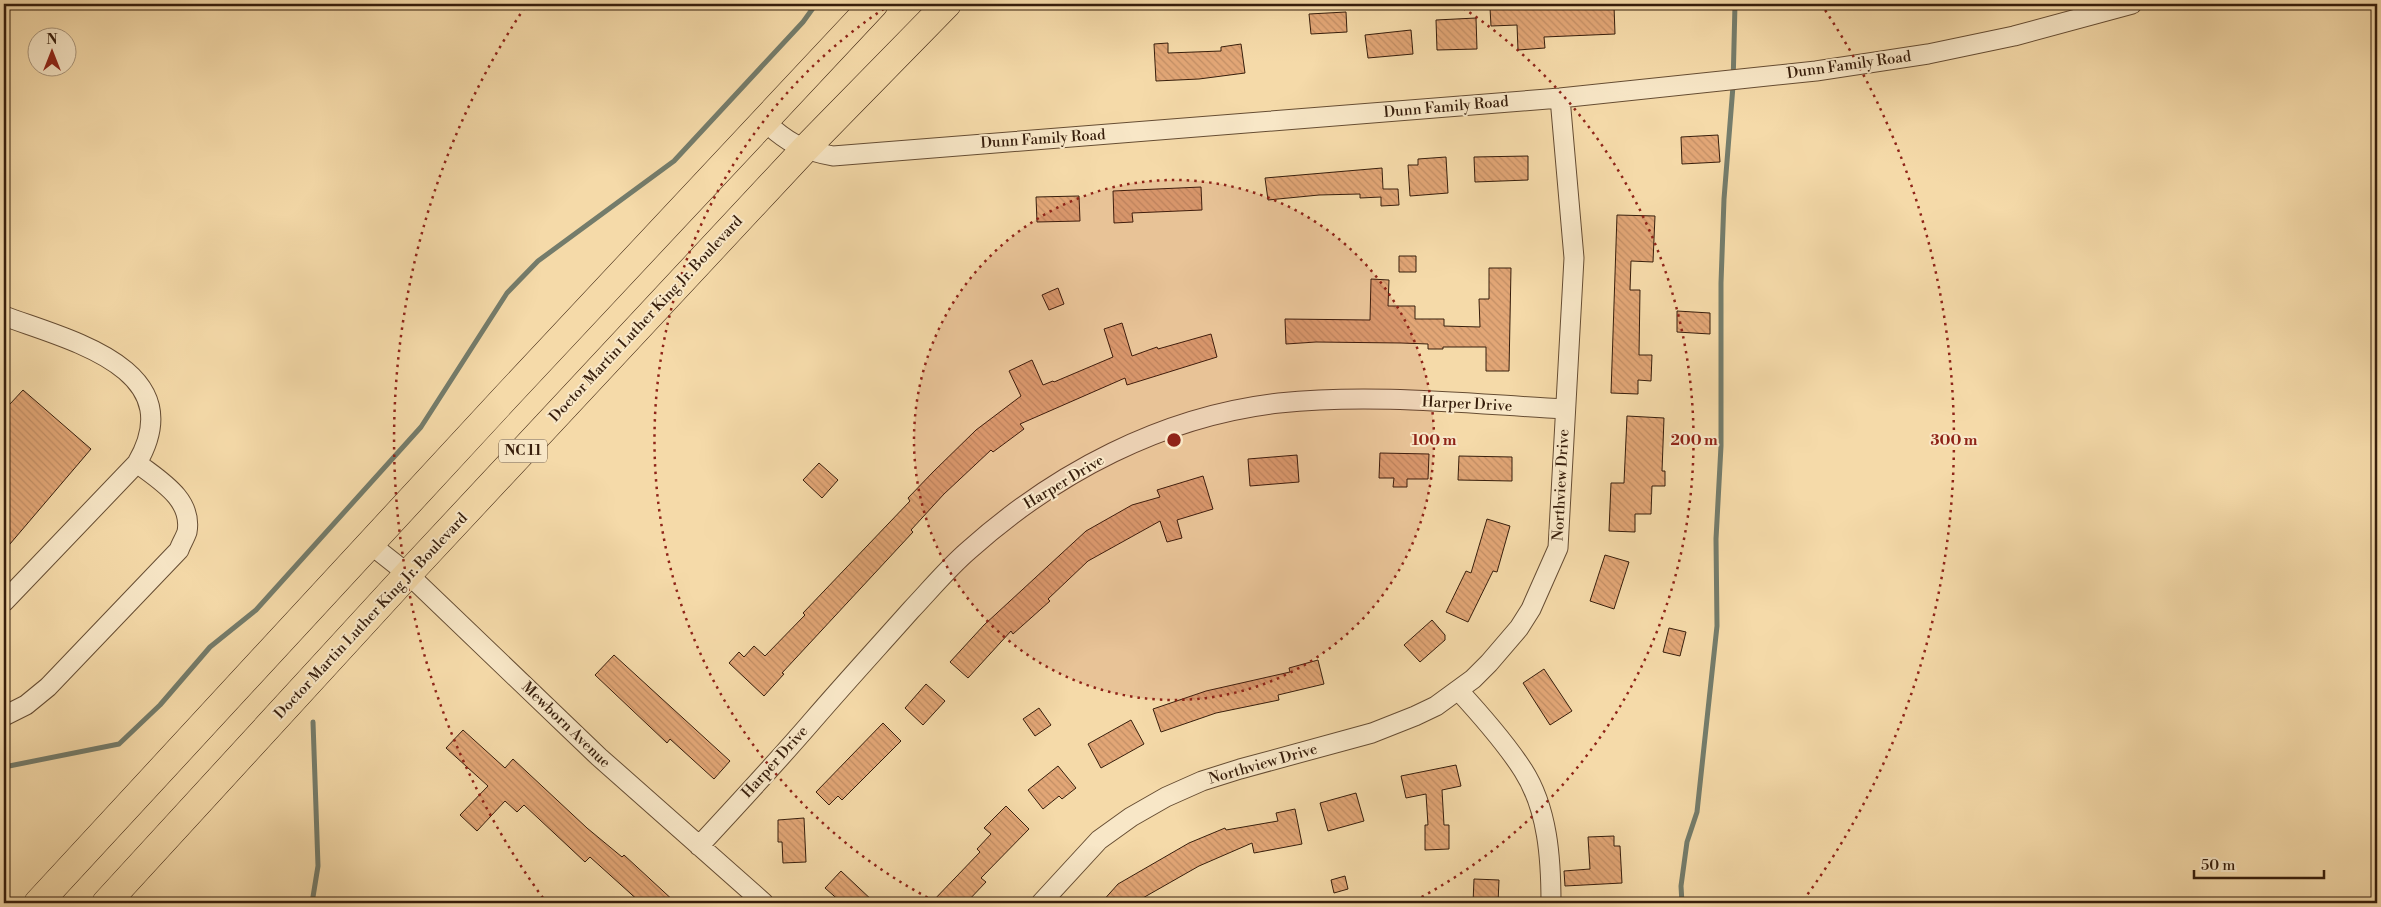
<svg xmlns="http://www.w3.org/2000/svg" width="2381" height="907" font-family="'Libre Bodoni',serif">
  <defs>
    <pattern id="building-back-hatch" width="6" height="6" patternUnits="userSpaceOnUse" patternTransform="scale(1.25)"><rect width="6" height="6" fill="#e2a676"/><path d="M-1 5l2 2M0 0l6 6M5-1l2 2" fill="none" stroke="#c28e65"/></pattern>
  </defs>
  <rect width="100%" height="100%" fill="#f5daa9"/>
  <filter id="stains"><feTurbulence type="fractalNoise" baseFrequency=".004" numOctaves="4"/><feColorMatrix values="0 0 0 0 .2 0 0 0 0 .09 0 0 0 0 .02 0 0 0 .5 -.17"/></filter>
  <radialGradient id="worn" r=".72"><stop offset=".6" stop-color="#630" stop-opacity="0"/><stop offset="1" stop-color="#630" stop-opacity=".3"/></radialGradient>
  <g fill="none" stroke-linecap="round" stroke-linejoin="round">
    <path stroke="#747c6b" stroke-width="5" d="M4,767l115,-23 41,-39 50,-58 46,-37 165,-183 86,-134 31,-32 136,-100 129,-139 13,-18
      M312,903l6,-37 -5,-144
      M1682,903l-1,-17 6,-44 10,-30 20,-186 -1,-87 5,-93v-163l3,-84 9,-113 2,-82"/>
  </g>
  <path fill="url(#building-back-hatch)" stroke="#371e0c" d="M1543,6v3l71,-3 1,28 -71,3 1,11 -27,2 -1,-25 -26,1 -1,-18z
    M1346,12l1,20 -36,2 -2,-20z
    M1476,18l1,31 -40,1 -1,-30z
    M1411,30l2,24 -45,4 -3,-23z
    M1168,43v10l53,-2v-4l20,-3 4,29 -46,6 -43,2 -2,-37z
    M1718,135l2,27 -38,2 -1,-27z
    M1528,156v24l-53,2 -1,-25z
    M1446,157l2,36 -38,3 -2,-31h10v-6z
    M1382,168l1,21h15l1,16 -18,1v-9l-21,1v-4l-41,1 -51,5 -3,-22z
    M1201,187l1,23 -70,3 1,9 -19,1 -1,-32z
    M1079,196l1,25 -43,1 -1,-25z
    M1617,215l38,1 -2,46 -22,-1 -1,29h10l-1,65h13l-1,26 -13,-1v14l-27,-1z
    M1399,256h17v16h-17z
    M1489,268h22l-2,103h-23v-24h-43v2h-15v-5l-27,-1 -85,-1 -30,2 -1,-25 85,1 1,-41 18,1 -1,26h27v13h29v7l36,1 -1,-28h10z
    M1058,288l6,16 -15,6 -7,-15z
    M1677,311l33,2v21l-33,-2z
    M1122,323l10,33 25,-9 1,2 53,-15 6,23 -90,28 -2,-7 -105,46 4,5 -31,23 -2,-2 -47,44 -33,36 2,2 -131,141 2,1 -20,22 -35,-33 10,-11 5,5 10,-11 11,10 40,-41 -2,-2 107,-112 -2,-3 25,-26 43,-42 45,-34 -12,-25 23,-11 11,25 10,-4 1,1 59,-25 -9,-28z
    M23,390l68,59 -87,102v-152l6,5z
    M1627,416l37,2 -2,53h3v15h-13l-1,28h-16v18l-26,-1 2,-48h13z
    M1380,453l49,1 -1,25h-21v8h-14l1,-9h-15z
    M1297,455l2,27 -49,4 -2,-27z
    M1459,456l53,1v24l-54,-1z
    M819,463l19,17 -16,18 -19,-18z
    M1203,476l10,33 -36,11 5,18 -15,4 -7,-21 -72,40 -40,38 2,2 -37,33 -2,-3 -43,47 -18,-16 34,-37 102,-94 46,-26 28,-8 -3,-7z
    M1487,519l23,7 -13,46 -4,-1 -25,51 -22,-10 20,-41 5,2z
    M1605,555l24,7 -15,47 -24,-8z
    M1432,620l13,15v5l-25,22 -16,-17z
    M1669,628l17,4 -6,24 -17,-4z
    M614,655l116,106 -16,18 -44,-40 -3,4 -72,-68z
    M1318,660l6,24 -46,11 1,5 -63,13 -55,19 -8,-23 53,-18 84,-19 -1,-4z
    M1544,669l28,42 -22,14 -27,-42z
    M926,684l19,17 -22,24 -18,-17z
    M1039,708l12,17 -16,11 -12,-17z
    M1131,720l13,24 -43,24 -13,-24z
    M883,723l18,18 -59,59 -4,-4 -9,9 -13,-13z
    M463,730l42,38 8,-9 74,69 35,29 2,-2 52,48h-35l-51,-46 -5,5 -61,-57 -7,7 -12,-11 -28,30 -17,-16 28,-29 -42,-38z
    M1456,765l5,21 -19,4 2,35h5v24l-24,1v-25h3l-2,-31 -20,4 -5,-22z
    M1058,766l18,22 -14,11 -3,-3 -16,13 -15,-19z
    M1356,793l8,28 -36,10 -8,-28z
    M1006,806l23,23 -48,49 5,4 -20,21h-35l49,-51 -3,-3 14,-15 -7,-6z
    M1295,809l7,35 -48,9 -2,-10 -53,23 -65,37h-33l17,-19 71,-41 36,-15 1,2 52,-9 -2,-8z
    M804,818l2,44 -23,1 -1,-21h-4v-22z
    M1614,836v10h6l2,37 -57,3 -1,-15 26,-2 -2,-32z
    M841,871l34,32h-33l-17,-15z
    M1345,876l3,13 -14,4 -3,-13z
    M1474,879l25,1 -1,23h-25z"/>
  <g fill="none" stroke-linecap="round" stroke-linejoin="round">
    <g stroke="#664d33" stroke-width="21">
      <path id="minor" d="M764,121c24,22 37,29 69,35l727,-58 256,-27 112,-17 86,-18 118,-32
        M4,316c64,24 188,52 133,147l-133,139
        M370,544l38,30 191,183 165,146
        M1458,690c23,25 47,52 65,80 25,39 28,89 28,133
        M4,716l22,-11 22,-18 131,-137c2,-6 6,-12 8,-18 6,-33 -28,-52 -50,-69
        M699,846c39,-42 78,-84 115,-127 32,-37 65,-73 97,-109 19,-20 37,-42 58,-60 86,-77 194,-134 310,-147 95,-10 191,1 286,6
        M1041,903l58,-63 32,-23 35,-20 36,-16 38,-12 132,-36 43,-17 21,-10 37,-27 16,-16 30,-35 12,-19 27,-61 16,-290 -14,-160"/>
    </g>
    <g stroke="#371e0c" stroke-width="29">
      <path id="highway" d="M38,903l466,-504 370,-395
        M106,903l302,-329 396,-424 143,-146"/>
    </g>
    <use href="#minor" stroke="#f8e7c7" stroke-width="19"/>
    <use href="#highway" stroke="#f5daa9" stroke-width="28"/>
  </g>
  <circle cx="1174" cy="440" r="260" fill="#8f2418" fill-opacity=".12"/>
  <g fill="none" stroke="#8f2418" stroke-width="2.5" stroke-dasharray="2.5 5">
    <circle cx="1174" cy="440" r="260"/>
    <path d="M934 901A520 520 0 0 1 891 4M1457 4A520 520 0 0 1 1414 901"/>
    <path d="M543 898A780 780 0 0 1 527 4M1821 4A780 780 0 0 1 1805 898"/>
  </g>
  <g text-anchor="middle" dominant-baseline="central" stroke-width="4" stroke-linejoin="round" paint-order="stroke">
    <rect fill="#f8e7c7" stroke="#715a44" stroke-width="1" x="499" y="439.5" width="48" height="23" rx="4"/>
    <g font-size="14" font-weight="bold" fill="#371e0c">
      <text x="523" y="451">NC 11</text>
    </g>
    <g font-size="15" fill="#371e0c" stroke="#f8e7c7">
      <text transform="translate(1849 65) rotate(-8)">Dunn Family Road</text>
      <text transform="translate(1446 107) rotate(-5)">Dunn Family Road</text>
      <text transform="translate(1043 139) rotate(-4)">Dunn Family Road</text>
      <text transform="translate(646 319) rotate(-47)">Doctor Martin Luther King Jr. Boulevard</text>
      <text transform="translate(1467 404) rotate(3)">Harper Drive</text>
      <text transform="translate(1064 482) rotate(-31)">Harper Drive</text>
      <text transform="translate(1561 485) rotate(-87)">Northview Drive</text>
      <text transform="translate(371 616) rotate(-47)">Doctor Martin Luther King Jr. Boulevard</text>
      <text transform="translate(566 725) rotate(44)">Mewborn Avenue</text>
      <text transform="translate(775 762) rotate(-48)">Harper Drive</text>
      <text transform="translate(1263 764) rotate(-16)">Northview Drive</text>
    </g>
  </g>
  <circle cx="1174" cy="440" r="8" fill="#8f2418" stroke="#f8e7c7" stroke-width="2.5"/>
  <g font-size="15" text-anchor="middle" font-weight="bold" fill="#8f2418" stroke="#f8e7c7" stroke-width="4" stroke-linejoin="round" paint-order="stroke">
    <text x="1434" y="445">100 m</text>
    <text x="1694" y="445">200 m</text>
    <text x="1954" y="445">300 m</text>
  </g>
  <rect width="2381" height="907" fill="none" stroke="#f5daa9" stroke-width="20"/>
  <rect x="5" y="5" width="2371" height="897" fill="none" stroke="#371e0c" stroke-width="2.5"/>
  <rect x="10" y="10" width="2361" height="887" fill="none" stroke="#371e0c"/>
  <g transform="translate(52 52)"><circle r="24" fill="#f8e7c7" stroke="#ab977c"/>
  <path d="M0-4L9 19L0 12L-9 19Z" fill="#8f2418"/>
  <text y="-8" font-size="14" font-weight="bold" text-anchor="middle" fill="#371e0c">N</text>
  </g>
  <path d="M2194 870v8h130v-8" fill="none" stroke="#371e0c" stroke-width="2.5"/>
  <text x="2201" y="870" font-size="15" fill="#371e0c" stroke="#f8e7c7" stroke-width="4" paint-order="stroke">50 m</text>
  <rect width="100%" height="100%" filter="url(#stains)"/>
  <rect width="100%" height="100%" fill="url(#worn)"/>
</svg>
